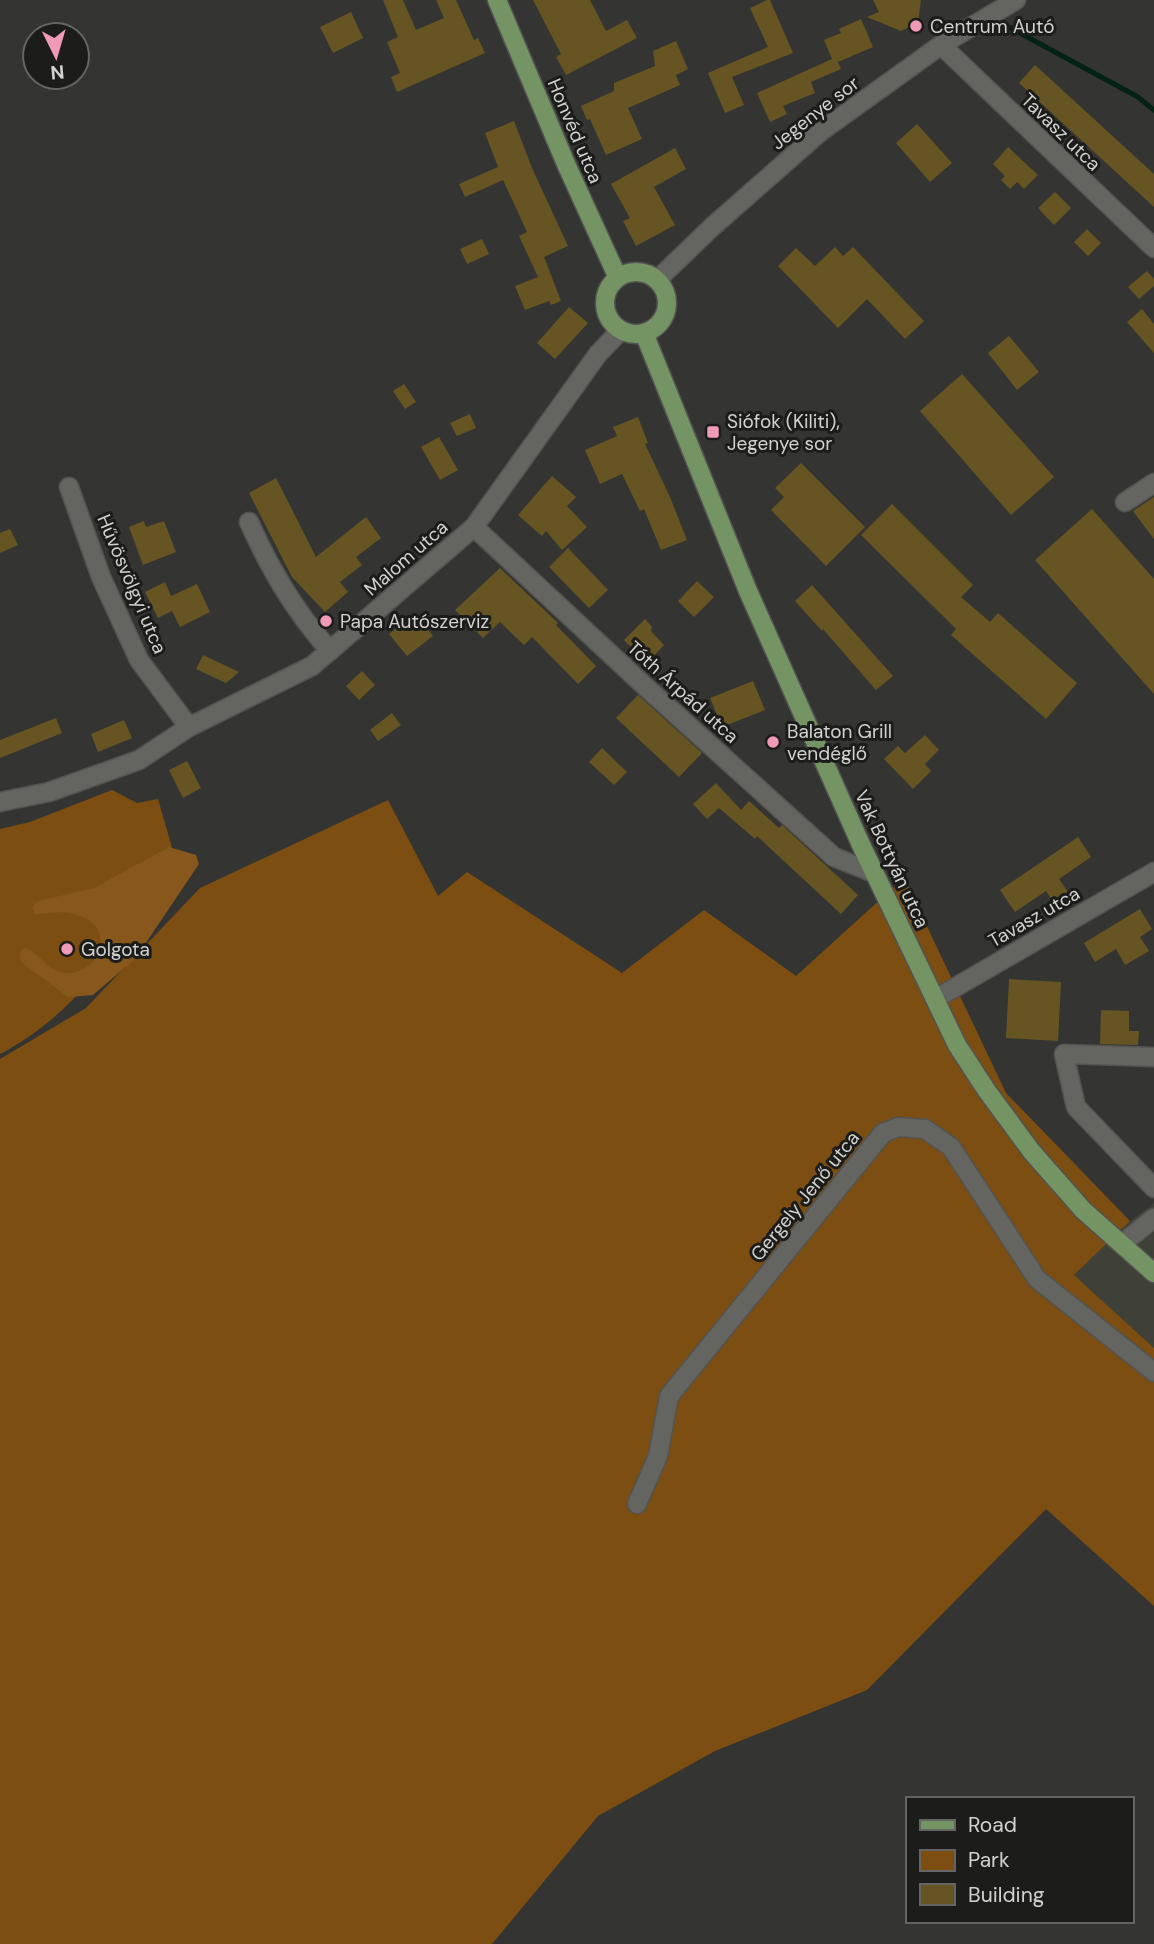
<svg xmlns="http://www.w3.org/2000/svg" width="1154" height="1944" font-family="'DM Sans',sans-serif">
  <rect width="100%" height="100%" fill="#343532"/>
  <path fill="#3f4037" d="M1154,1203v145l-80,-73 56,-54z"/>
  <path fill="#7c4e11" d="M112,790l25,13 21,-4 19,66c-53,72 -96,147 -177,189v-225l30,-7z
    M388,800l50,96 29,-24 155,101 82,-63 92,66 108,-98 102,215 124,128 -56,54 80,73v258l-108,-97 -179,181 -152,61 -117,65 -106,128h-492v-885l86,-51 114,-120z"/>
  <path fill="#88571b" d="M169,847l27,8 3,9 -64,95 -42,36 -25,2 -47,-35 -1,-10 5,-5c15,6 20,21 35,25 37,10 65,-49 9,-59 -11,-2 -23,1 -34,1l-3,-7 6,-6 56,-13z"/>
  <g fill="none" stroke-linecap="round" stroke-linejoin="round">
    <path stroke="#022213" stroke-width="5" d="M1007,26l131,71 16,13"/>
  </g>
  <path fill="#652" d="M383,0h20l13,30 28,-12 -8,-18h20l18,40 4,-2 7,15 -88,39 -6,-15 9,-4 -13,-31 11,-5z
    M533,0h57l16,31 21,-11 10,18 -71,37 -10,-18 5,-3z
    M767,0h3l23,53 -61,24 12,28 -19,8 -17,-40 60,-26 -18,-39z
    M873,0h48l-3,23 -17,8 -34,-14 12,-5z
    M351,12l12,26 -30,15 -13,-26z
    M861,19l12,28 -35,15 3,7 -30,13 4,11 -32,13 4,8 -17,8 -13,-29 75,-34 -8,-19 17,-7 -2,-4z
    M676,41l12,28 -12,6 4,10 -52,23 14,31 -36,16 -16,-36 -3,1 -6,-14 33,-15v-8l41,-17 -2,-15z
    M1035,65l119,109v33l-135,-124z
    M514,121l18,47 36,78 -24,11 17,44 -10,4 -2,-4 -24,9 -10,-24 23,-9 -19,-41 8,-4 -24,-52 -38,17 -6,-13 39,-17 -13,-34z
    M917,124l35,39 -22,19 -34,-39z
    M1008,147l30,28 -14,14 -7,-7 -7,7 -9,-9 4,-4 -12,-12z
    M675,148l11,21 -32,18 21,38 -39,21 -13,-25 7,-3 -19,-34z
    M1055,192l16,16 -17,17 -16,-17z
    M1087,229l14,14 -13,13 -14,-14z
    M482,239l7,15 -22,10 -7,-15z
    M835,247l8,9 10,-9 71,74 -19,18 -38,-40 -29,29 -60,-62 18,-18 19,18z
    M1147,271l7,8v7l-15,13 -11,-12z
    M569,307l19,16 -33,36 -18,-16z
    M1142,309l12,15v29l-27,-31z
    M1009,336l30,36 -22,18 -29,-37z
    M962,374l92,103 -43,38 -91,-104z
    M404,384l12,18 -11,7 -12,-18z
    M470,414l6,14 -19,8 -7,-13z
    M638,417l10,26 -3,1 25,53 17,43 -26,10 -17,-41 -4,2 -18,-37 -22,10 -15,-34 32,-14 -4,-9z
    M439,437l19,33 -18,10 -19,-33z
    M801,463l64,64 -39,39 -55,-56 13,-13 -9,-9z
    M552,476l24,21 -9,9 20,21 -25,23 -16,-19 -4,5 -24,-21z
    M276,478l40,79 50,-40 15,21 -25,19 6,8 -22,17 8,10 -23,20 -33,-35 -43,-84z
    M1154,497v42l-21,-28z
    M892,504l81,81 -12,12 29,25 8,-9 79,70 -31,36 -95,-84 5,-6 -95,-94z
    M1092,509l62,70v115l-119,-134z
    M144,521l2,6 18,-6 12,31 -33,13 -14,-38z
    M10,529l8,16 -18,8v-20z
    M568,548l40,42 -19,18 -40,-41z
    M500,568l58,55 -2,2 40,41 -18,18 -46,-47 -8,8 -24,-23 -17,16 -28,-28z
    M697,581l17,16 -20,20 -16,-16z
    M165,582l6,14 26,-12 13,28 -30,15 -8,-16 -14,7 -13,-26z
    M812,585l81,91 -17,14 -53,-61 -1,2 -27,-30z
    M415,614l18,22 -26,20 -18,-22z
    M645,619l7,8 -1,4 13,14 -17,18 -23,-23z
    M203,655l36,17 -13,11 -30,-14z
    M362,671l13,14 -16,15 -13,-14z
    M753,681l12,29 -43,17 -12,-29z
    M638,695l64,58 -23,24 -63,-59z
    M392,713l9,12 -23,16 -8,-11z
    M56,718l6,15 -62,25v-18z
    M124,720l8,18 -34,14 -7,-18z
    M925,735l14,15 -14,14 6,7 -18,18 -29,-30 14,-13 7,7z
    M602,748l25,24 -13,13 -25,-23z
    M187,761l14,27 -18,10 -14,-28z
    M716,783l25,27 8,-9 30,27 3,-3 76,70 -17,19 -84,-78 -2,3 -36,-31 -12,11 -14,-15z
    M1078,837l13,20 -32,22 9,13 -15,10 -7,-11 -31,21 -15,-22z
    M1140,909l12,20 -12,8 9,14 -24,14 -9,-16 -21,13 -11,-19z
    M1009,979l52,3 -3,59 -52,-3z
    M1101,1010l28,1v20h10l-1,14 -38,-1z"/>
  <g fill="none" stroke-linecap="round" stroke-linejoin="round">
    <g stroke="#535351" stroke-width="21">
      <path id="minor" d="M941,45l213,203
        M657,280l55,-53 108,-95 121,-87 75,-45
        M69,487l32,90 38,83 50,67
        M1125,502l29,-19
        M249,522c22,49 45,88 81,129
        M474,527l175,163 185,167 40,16
        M0,802l49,-10 90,-32 50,-33 123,-61 162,-139 124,-173 23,-24
        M935,999l219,-127
        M1154,1057l-90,-3 12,53 78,81
        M1122,1244l32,-26
        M637,1504l21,-48 11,-60 214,-263 15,-6 27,2 26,18 86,132 117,93"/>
    </g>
    <g stroke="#535351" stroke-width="21">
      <path id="major" d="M497,0l69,164 52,114
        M605 303a31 31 0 1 1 62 0a31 31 0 1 1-62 0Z
        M644,333l104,258 114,256 95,198 30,46 45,61 51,58 71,63"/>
    </g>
    <use href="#minor" stroke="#646461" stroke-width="18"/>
    <use href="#major" stroke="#749464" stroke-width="18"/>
  </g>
  <g fill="#f09ab7" stroke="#1c1c1b" stroke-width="2.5">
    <circle cx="916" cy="26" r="7"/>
    <rect x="706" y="425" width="14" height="14" rx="3.5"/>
    <circle cx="326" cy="621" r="7"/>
    <circle cx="773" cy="742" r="7"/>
    <circle cx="67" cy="949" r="7"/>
  </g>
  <g text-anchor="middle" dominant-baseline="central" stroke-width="6" stroke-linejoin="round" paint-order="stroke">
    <g font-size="19" fill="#d2d2d1" stroke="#1c1c1b" text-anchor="start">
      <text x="930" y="26">Centrum Autó</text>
      <text x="727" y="421">Siófok (Kiliti),<tspan x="727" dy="22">Jegenye sor</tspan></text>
      <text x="340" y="621">Papa Autószerviz</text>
      <text x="787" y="731">Balaton Grill<tspan x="787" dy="22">vendéglő</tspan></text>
      <text x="81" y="949">Golgota</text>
    </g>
    <g font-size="19" fill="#d2d2d1" stroke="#1c1c1b">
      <text transform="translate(815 113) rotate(-38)">Jegenye sor</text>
      <text transform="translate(575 131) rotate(67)">Honvéd utca</text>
      <text transform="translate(1061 132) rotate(44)">Tavasz utca</text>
      <text transform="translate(406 558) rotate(-41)">Malom utca</text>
      <text transform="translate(132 584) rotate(67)">Hűvösvölgyi utca</text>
      <text transform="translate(683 692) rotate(42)">Tóth Árpád utca</text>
      <text transform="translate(892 859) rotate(65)">Vak Bottyán utca</text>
      <text transform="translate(1034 917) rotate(-30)">Tavasz utca</text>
      <text transform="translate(805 1196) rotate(-51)">Gergely Jenő utca</text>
    </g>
  </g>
  <rect x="906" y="1797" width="228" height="126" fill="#1c1c1b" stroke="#656564" stroke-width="2"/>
  <rect x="920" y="1820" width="35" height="10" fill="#749464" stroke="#656564" stroke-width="2"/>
  <text x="968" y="1832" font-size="21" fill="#d2d2d1">Road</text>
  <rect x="920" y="1850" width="35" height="21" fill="#7c4e11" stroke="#656564" stroke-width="2"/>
  <text x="968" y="1867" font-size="21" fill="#d2d2d1">Park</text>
  <rect x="920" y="1884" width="35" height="21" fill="#665522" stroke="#656564" stroke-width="2"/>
  <text x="968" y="1902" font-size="21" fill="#d2d2d1">Building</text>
  <g transform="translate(56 56) rotate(175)"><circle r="33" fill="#1c1c1b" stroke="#656564" stroke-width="2"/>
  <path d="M0-5L12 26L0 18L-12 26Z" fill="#f09ab7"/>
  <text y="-10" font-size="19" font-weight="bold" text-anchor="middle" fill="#d2d2d1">N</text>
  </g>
</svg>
